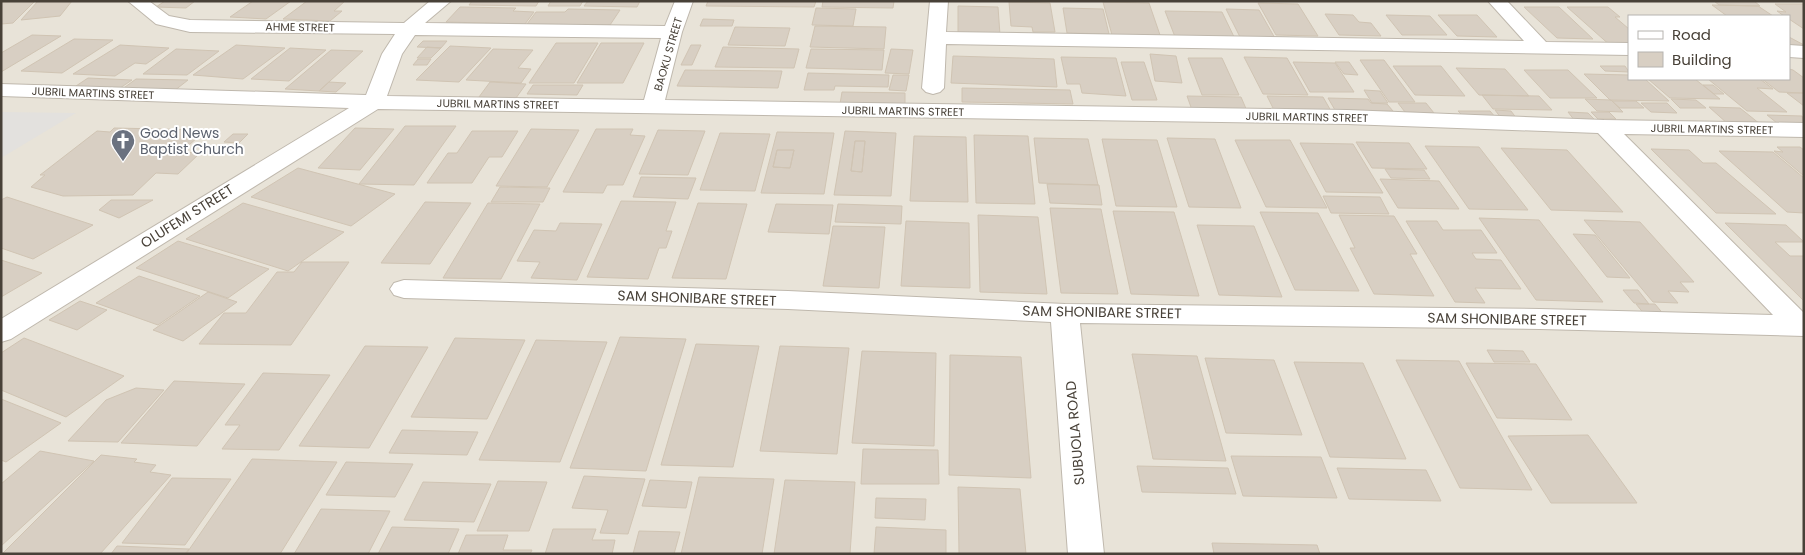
<svg xmlns="http://www.w3.org/2000/svg" width="1805" height="555" font-family="Poppins,sans-serif">
  <rect width="100%" height="100%" fill="#f4f1ea"/>
  <path fill="#e8e3d8" fill-rule="evenodd" d="M1,1h1803v553h-1803zM1629,16h160v63h-160z"/>
  <path fill="#e3e1de" d="M1,112l75,1 -75,45z"/>
  <path fill="#d8cfc3" stroke="#d0c4b3" fill-rule="evenodd" d="M35,1l-22,22 -12,1v-22z
    M38,1h34l-12,15 -39,4z
    M165,1h30l-9,7 -30,-1z
    M253,1h38l-25,18 -36,-2z
    M307,1h38l-11,10h8l-12,10 -47,-2z
    M472,1h67l-3,5 -67,-1z
    M551,1h32l-3,5h-32z
    M588,1h52l-3,6 -53,-1z
    M708,1h108l-2,6 -108,-1z
    M823,1h71l-1,7 -71,-1z
    M1714,1h40l6,5 -41,-1z
    M1009,2l41,1 5,29h-22l-1,-5 -21,-1z
    M1103,2l46,1 11,32h-48z
    M1258,3l40,1 20,32 -42,-1z
    M1775,4h29v25l-15,-10v-3h-5l-7,-5 9,1z
    M1712,5l46,1 15,10h-46z
    M958,6l40,1 2,28 -42,-1z
    M460,7l56,1 -3,3 21,1 -9,12 -79,-2z
    M1524,7h35l34,32 -36,-1z
    M1567,7h41l12,10h-5l14,12v18h-17z
    M816,8l40,1 -3,17 -41,-1z
    M1063,8l40,1 6,25 -42,-1z
    M568,9l52,1 -10,15 -83,-1 9,-12h29z
    M1226,9l33,1 17,30 -35,-1z
    M1165,11l57,1 15,31 -60,-1z
    M1325,14l28,1 6,7 12,1 10,13 -42,-1z
    M1386,15l44,1 17,19h-45z
    M1438,15h39l20,22 -40,-1z
    M703,19l31,1 -2,6h-32z
    M815,26l71,1 -2,22 -74,-2z
    M735,27l55,1 -5,18 -57,-1z
    M32,35l29,1 -60,36v-19z
    M1789,37l15,8v4h-15z
    M74,39l39,1 -51,33 -41,-2z
    M423,41h24l-6,7 -24,-1z
    M556,43h42l-24,40h-45z
    M601,43h43l-21,40h-46z
    M120,45l49,3 -23,16 -11,-1 -20,13 -42,-2z
    M236,45l49,3 -42,31 -50,-4z
    M691,45h10l-9,20h-11z
    M450,46l41,2 -32,34 -43,-2z
    M427,47l14,1 -10,10h-14z
    M723,47l76,2 -5,19 -79,-1z
    M290,48l36,2 -37,31 -38,-2z
    M176,49l43,2 -32,24 -44,-1z
    M493,49l40,1 -15,18 13,1 -10,14 -55,-3z
    M811,49l73,1 -2,20 -76,-2z
    M891,49l22,1 -4,24 -24,-1z
    M331,50l32,1 -44,40 -34,-2z
    M1150,54l26,2 6,27 -27,-2z
    M953,56l101,3 3,28 -106,-4z
    M1061,57l55,1 10,38 -44,-3 -2,-9h-13z
    M1244,57l43,1 21,37 -45,-1z
    M1188,58h34l17,37h-37z
    M418,59h13l-4,6h-14z
    M1360,60h24l31,42h-26z
    M1121,62h23l13,38h-25z
    M1293,62l42,1 19,29h-44z
    M1335,62h14l9,13 -14,-1z
    M1393,66h48l24,30 -50,-1z
    M1600,66h25l4,6 -24,-1z
    M1456,68l49,1 24,27 -50,-1z
    M1789,69l4,1 11,8v15l-25,-1 -17,-13h27z
    M685,70l97,1 -4,17 -101,-2z
    M1524,70h44l29,28h-47z
    M808,73l81,2 -1,12 -53,-1 -1,4h-30z
    M1584,74l45,1v4h16l24,22 -59,-1z
    M893,75h16l-3,16 -17,-1z
    M88,78l44,2 -12,8 -44,-2z
    M136,79l52,1 -14,11 -53,-1z
    M1648,79h47l25,20 -50,-1z
    M1708,79h52l13,10 -16,-1 30,24 -40,-1z
    M329,82l17,1 -10,9 -17,-1z
    M490,82l36,2 -10,14 -37,-1z
    M533,85h50l-6,10 -50,-1z
    M1703,85h10l11,9h-10z
    M962,88l108,2 3,14 -111,-2z
    M1364,90l16,1 8,12h-16z
    M842,92l63,1v11h-65z
    M1787,93h17v13z
    M1482,95l57,1 13,14 -59,-1z
    M1187,96l54,1 6,14 -55,-1z
    M1267,96l56,1 8,14 -57,-1z
    M1328,98l40,1 3,4 16,1 6,7 -58,-1z
    M1585,99l26,1 12,12 -26,-1z
    M1671,99l25,1 10,8h-26z
    M1612,101h24l8,7h-24z
    M1398,103h28l8,10 -29,-1z
    M1641,103h26l10,10 -26,-1z
    M1709,107l31,1 20,16h-32z
    M1495,110l16,1 6,8 -16,-1z
    M1458,111h32l6,7 -32,-1z
    M1568,112l20,1 8,8h-21z
    M1591,112h18l7,7h-18z
    M1767,115l35,1 2,8 -27,-1z
    M405,126h51l-42,59 -55,-1z
    M114,128l92,2 -25,22 19,1 -22,21 -22,-1 -23,22 -70,1 -32,-9 14,-12h-5l4,-3 53,-41 13,1z
    M355,128l39,1 -34,41 -42,-2z
    M531,129l48,1 -32,57 -51,-1z
    M596,129h37l-3,6 15,1 -22,49h-16l-4,8 -40,-1z
    M658,130l47,1 -17,44 -49,-1z
    M472,131h46l-16,26h-13l-17,26h-45l21,-30h9z
    M845,131l51,2 -5,63 -57,-1zM855,141h10l-3,31 -11,-1z
    M777,132l57,1 -10,61 -63,-1zM777,150h17l-4,18 -17,-1z
    M720,133l50,1 -15,57 -55,-1z
    M233,134h15l-9,9 -15,-1z
    M974,135l54,1 7,68 -59,-1z
    M914,136l52,1 2,65 -58,-1z
    M1034,138l54,1 10,46 -59,-2z
    M1167,138l48,1 26,69 -52,-1z
    M1102,139l55,1 20,67 -61,-1z
    M1235,140h55l37,68 -61,-1z
    M855,141h10l-3,31 -11,-1z
    M1356,142l53,1 18,26 -55,-1z
    M1300,143l53,1 30,49 -57,-1z
    M1425,146l54,1 49,63 -59,-1z
    M1777,147h23l4,3v26l-30,-25 9,1z
    M1501,148l66,2 56,62 -72,-2z
    M1651,149l38,1 14,13h13l60,51 -60,-1z
    M777,150h17l-4,18 -17,-1z
    M1719,151l54,1 31,26v35l-17,-1z
    M298,168l97,26 -44,32 -100,-29z
    M1385,169l39,1 6,9 -39,-1z
    M641,177l55,1 -8,21 -55,-2z
    M1380,179l59,2 20,28 -61,-1z
    M1047,184l52,1 3,20 -52,-2z
    M500,187l50,1 -7,14h-52z
    M1323,196l57,1 9,17 -58,-1z
    M7,197l86,28 -60,34 -32,-11v-48z
    M111,200h42l-34,18 -20,-8z
    M621,201l55,1 -10,29h6l-6,17h-7l-11,31 -61,-2z
    M425,202l46,1 -41,61 -49,-1z
    M243,203l101,29 -56,39 -102,-32z
    M488,203l52,1 -39,75 -58,-1z
    M698,203l49,1 -21,75 -54,-1z
    M776,204l57,1 -4,29 -61,-2z
    M838,204l64,2 -1,18 -66,-2z
    M1050,208l51,1 17,85 -57,-1z
    M1113,211l61,1 25,84 -68,-2z
    M1260,212l58,1 41,78 -64,-1z
    M978,215l60,2 9,77 -67,-2z
    M1339,215l55,1 23,38h-7l24,42 -60,-2 -24,-46h5z
    M1479,218l60,2 64,82 -67,-2z
    M1584,220l56,2 54,60h-14l9,10 -21,-1 10,12 -25,-1z
    M906,221l63,2 1,65 -69,-2z
    M1406,221h31l6,9h38l16,23h-25l4,6 25,1 20,29 -46,-1 10,15 -30,-1z
    M560,223l42,1 -25,56 -46,-2 9,-16 -23,-1 17,-31 22,1z
    M1725,223l61,2 18,17h-29l15,14h14v45z
    M1197,225l57,1 28,71 -63,-2z
    M833,226l52,1 -6,61 -56,-2z
    M1573,234l22,1 35,43 -23,-1z
    M178,241l91,28 -41,29 -92,-30z
    M1,260l41,13 -41,24z
    M302,262h47l-58,83 -92,-1 25,-31h22l31,-41h17z
    M139,276l61,20 -42,29 -62,-22z
    M1623,290h15l11,14 -15,-1z
    M208,292l29,10 -54,39 -30,-11z
    M80,301l27,9 -30,20 -28,-10z
    M1636,304h19l10,12 -20,-1z
    M620,337l66,2 -40,132 -76,-3z
    M24,338l100,38 -58,41 -65,-27v-37z
    M455,338l70,2 -38,79 -76,-2z
    M536,340l71,2 -47,120 -81,-2z
    M696,344l63,2 -26,121 -72,-2z
    M365,346l63,1 -59,101 -70,-2z
    M780,346l69,2 -12,106 -77,-3z
    M1487,350l36,1 7,11h-36z
    M862,351l74,2 -2,93 -82,-3z
    M1132,354l65,2 29,105 -73,-2z
    M950,355l71,2 10,121 -82,-3z
    M1205,358l69,2 28,75 -76,-2z
    M1396,360l63,1 73,129 -72,-2z
    M1294,362l69,1 43,96 -76,-2z
    M1466,363l70,1 36,56 -75,-2z
    M263,373l67,2 -51,75 -57,-1 18,-24h-15z
    M174,381l71,3 -48,62 -76,-3z
    M136,388l28,2 -46,52 -50,-1 38,-41z
    M1,399l60,24 -55,39 -5,-2z
    M402,430l76,2 -11,23 -78,-2z
    M1588,435l49,68h-86l-43,-67z
    M863,449l75,1 1,34h-78z
    M40,451l54,10 -93,85v-62z
    M101,455l36,4 -3,3 22,3 -6,7 21,3 -71,79h-98z
    M1231,456l90,1 16,41 -94,-2z
    M252,459l85,3 -57,92h-94z
    M346,462l67,2 -18,33 -69,-2z
    M1137,466l91,2 8,26 -94,-2z
    M1337,468l89,2 15,31 -92,-2z
    M584,476l61,3 -17,55 -28,-1 8,-23 -36,-2z
    M699,477l75,2 -12,75h-81z
    M172,478l59,1 -46,66 -63,-2z
    M650,480l42,2 -6,26 -44,-2z
    M785,480l70,2 -5,72h-76z
    M498,481l49,1 -18,49h-52z
    M423,482l68,2 -17,38 -70,-2z
    M958,487l62,2 6,65h-67z
    M876,498l50,1 -1,21 -50,-2z
    M321,509l69,2 -22,43h-74z
    M392,527l67,2 -11,25h-70z
    M876,527l70,3v24h-72z
    M553,529h43l-4,11h23l-3,14h-67z
    M639,531l41,1 -6,22h-41z
    M466,535h42l-5,15h29l-2,4h-72z
    M1212,543l105,2 3,9h-106z
    M117,546l72,3 -4,5h-74z"/>
  <g fill="none" stroke-linecap="round" stroke-linejoin="round">
    <g stroke="#bfb8ad" stroke-width="2">
      <path id="minor" d="M128,1h21l20,15 21,4 214,3 26,-22h21l-26,22 240,3 10,-25h18l-11,31 -17,68 682,10 257,10 200,3v14l-180,-3 180,179v23l-264,-7 -460,-6 24,231h-36l-17,-232 -263,-13 -384,-11 -10,-3 -4,-6 4,-6 10,-3 384,11 277,13 475,5 233,6 -175,-182 -251,-9 -969,-15 -367,230 -10,3v-23l348,-211 -348,-12v-12l365,11 16,-41 13,-20 -205,-2 -34,-8zM415,35l246,3 -17,62 -257,-4 15,-42z
        M930,1h18l-2,31 578,9 -36,-40h19l39,41 83,1v12l-683,-11 -2,44 -4,4 -7,2 -7,-2 -4,-4z
        M1789,45l15,1v12l-15,-1z"/>
    </g>
    <use href="#minor" fill="#fff" fill-rule="evenodd"/>
  </g>
  <defs>
    <g id="church-pin" transform="scale(1.25)"><path d="M0 17L-7.5 6A9.5 9.5 0 1 1 7.5 6Z" fill="#6b7280" stroke="#fff"/><path d="M-1.2-6h2.4v3.5h3.3v2.4h-3.3V6h-2.4V-.1h-3.3v-2.4h3.3Z" fill="#fff"/></g>
  </defs>
  <g fill-rule="evenodd">
    <use href="#church-pin" x="123" y="141"/>
  </g>
  <g text-anchor="middle" dominant-baseline="central" stroke-width="4" stroke-linejoin="round" paint-order="stroke">
    <g font-size="11" fill="#484138" stroke="#fff">
      <text transform="translate(300 27) rotate(1)">AHME STREET</text>
      <text transform="translate(668 54) rotate(-74)">BAOKU STREET</text>
      <text transform="translate(93 93) rotate(2)">JUBRIL MARTINS STREET</text>
      <text transform="translate(498 104) rotate(1)">JUBRIL MARTINS STREET</text>
      <text transform="translate(903 111) rotate(1)">JUBRIL MARTINS STREET</text>
      <text transform="translate(1307 117) rotate(1)">JUBRIL MARTINS STREET</text>
      <text transform="translate(1712 129) rotate(1)">JUBRIL MARTINS STREET</text>
    </g>
    <g font-size="14" fill="#5b616d" stroke="#fff" text-anchor="start">
      <text x="140" y="133">Good News<tspan x="140" dy="16">Baptist Church</tspan></text>
    </g>
    <g font-size="14" fill="#484138" stroke="#fff">
      <text transform="translate(187 216) rotate(-32)">OLUFEMI STREET</text>
      <text transform="translate(697 298) rotate(2)">SAM SHONIBARE STREET</text>
      <text transform="translate(1102 312) rotate(1)">SAM SHONIBARE STREET</text>
      <text transform="translate(1507 319) rotate(1)">SAM SHONIBARE STREET</text>
      <text transform="translate(1075 433) rotate(-95)">SUBUOLA ROAD</text>
    </g>
  </g>
  <rect width="1805" height="555" fill="none" stroke="#484138" stroke-width="5"/>
  <rect x="1628" y="15" width="162" height="65" fill="#ffffff" stroke="#b6b3af"/>
  <rect x="1638" y="31" width="25" height="8" fill="#ffffff" stroke="#b6b3af"/>
  <text x="1672" y="40" font-size="15" fill="#484138">Road</text>
  <rect x="1638" y="52" width="25" height="15" fill="#d8cfc3" stroke="#b6b3af"/>
  <text x="1672" y="65" font-size="15" fill="#484138">Building</text>
</svg>
